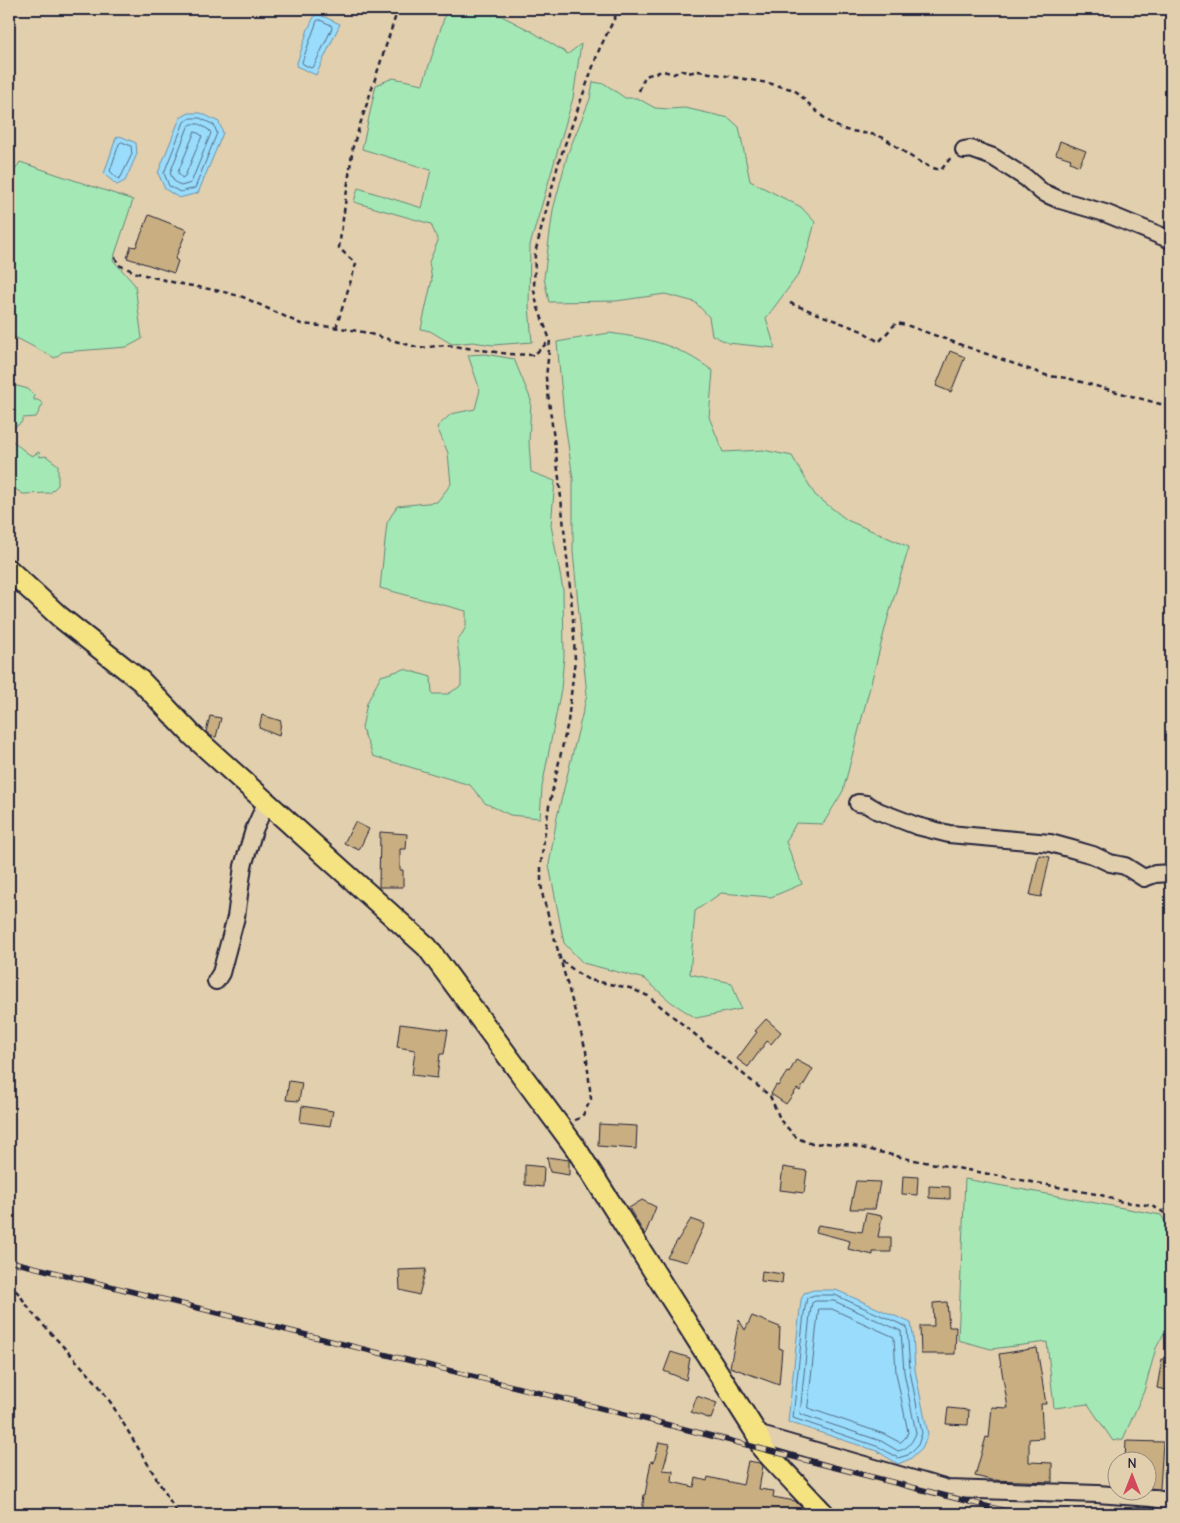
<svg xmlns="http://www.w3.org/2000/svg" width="1180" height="1523" font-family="'Comic Neue',sans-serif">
  <rect width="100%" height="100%" fill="#e2cfad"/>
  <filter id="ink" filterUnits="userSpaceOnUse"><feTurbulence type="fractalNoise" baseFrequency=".02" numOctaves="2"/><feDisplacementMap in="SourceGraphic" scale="10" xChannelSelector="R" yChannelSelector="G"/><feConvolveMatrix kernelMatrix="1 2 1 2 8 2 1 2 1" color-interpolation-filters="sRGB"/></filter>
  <g filter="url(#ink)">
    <path fill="#a4e9b5" stroke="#638678" d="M447,9h41l43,22 37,23 13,-10 -8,54 -43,147 -1,61 3,36 -39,3 -20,-3 -21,2 -22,-13 -9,-2 11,-49 -3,-18 9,-21 -7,-17 -77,-22 4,-14 64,20 9,-38 -69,-21 14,-64 17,-7 30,6z
      M593,82l12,2 20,14h12l18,10 14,1 16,-1 44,10 10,9 11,54 51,26 14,15 -6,23 -10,29 -33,44 9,30 -47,-5 -16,-8 -3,-18 -14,-15 -30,-8 -49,7 -67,1 -5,-24 9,-68 15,-57 22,-54z
      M20,162l113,38 -20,60 22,25 7,54 -15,8 -65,5 -7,6 -46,-24v-154z
      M609,333c44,6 68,12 104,38l-4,46 14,35 40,-2 29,6 23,39 32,25 62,27 -22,74 -44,170 -20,33 -27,-1 -10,19 16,42 -31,13 -50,-4 -26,18 -5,63 42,9 9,26 -45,9 -25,-16 -26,-23 -62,-16 -19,-20 -15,-78 8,-48 30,-122 -14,-143v-73l-9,-63 -7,-74z
      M485,354l29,5 17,41 -2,42 2,30 24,9 -4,44 12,65 1,66 -3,33 -19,98 -2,31 -30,-3 -25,-12 -15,-18 -97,-29 -11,-28 5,-25 14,-27 23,-7 27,8 1,17h16l13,-8v-16l-4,-28 9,-15v-16l-86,-23 7,-65 10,-17 40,-4 14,-18 -3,-31 -11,-26 14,-13 24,-5 5,-19 -12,-35z
      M17,386l11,3 6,6v5h4l5,4 -7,13 -13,1 -2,5 -12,7v-41l3,-2z
      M9,438c8,6 14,13 23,18l7,-4 1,5 6,-1 12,9v20l-8,8 -27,1 -14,-9z
      M965,1179l196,36 10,16v89l-15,28 -12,43 -21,48 -10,2 -25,-37 -34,4 -7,-66 -56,7 -33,-9z"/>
    <path fill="#99dcfb" stroke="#6992ae" d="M316,13l24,11 -24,51 -20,-9 12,-37z
      M189,113h12l18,9 4,11 -25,60 -19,5 -14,-9 -7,-16 22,-55z
      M120,136l16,7 1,11 -12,27 -8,4 -13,-11 12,-36z
      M814,1290h22l75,33 2,12 2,35 13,64 -6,14 -12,11 -12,5 -21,-13 -89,-29 13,-122 3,-7z"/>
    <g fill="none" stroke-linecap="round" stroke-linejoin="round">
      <path stroke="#526c88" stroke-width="1" d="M320,20l11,5 1,3 -18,38 -3,2 -8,-4 -1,-2 15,-41z
        M191,118h9l14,7 3,8 -22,55 -15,4 -11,-6 -5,-13 20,-51z
        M192,124h7l10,6 2,3 -20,50 -10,3 -7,-5 -4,-8 18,-46z
        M195,132l5,2 2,2 -17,40 -3,2 -4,-5z
        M122,142l9,4 1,8 -11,23 -3,2 -8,-8 9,-27z
        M815,1295h20l72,32 3,44 12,62 -4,12 -10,10 -10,3 -19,-11 -86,-29 11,-105 3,-15z
        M816,1301h18l67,30 3,41 12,61c-3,8 -8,16 -18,18l-17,-10 -81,-27 10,-100 2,-11z
        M819,1309h13l62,28 2,36 12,59 -2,5 -5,5h-2l-15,-8 -76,-26z"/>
    </g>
    <path fill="#c8ae80" stroke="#22223b" d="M1060,141l26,10 -7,15 -9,-4 1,-3 -15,-5z
      M149,215l38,15 -12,29 3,2 -4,12 -47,-15 4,-12 5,1z
      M950,351l15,6 -14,35 -15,-6z
      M262,715l19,6 -2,15 -20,-8z
      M210,716l11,2 -5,19 -5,-1 -5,-4z
      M355,822l14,7 -10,21 -15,-7z
      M380,832l27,2 -1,15h-6v21h3v17h-24z
      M1039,855l11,2 -9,40 -11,-2z
      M766,1019l15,13 -10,12 -4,-3 -19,26 -11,-8 20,-27 -2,-1z
      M400,1024l48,6 -4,24h-4l-3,24 -25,-3 3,-25 -18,-3z
      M796,1060l17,9 -13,22 -3,-2 -11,15 -15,-10 5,-9 2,1 9,-14 2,1z
      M289,1081l13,2 -3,18 -13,-1z
      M302,1106l31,5 -3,15 -30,-4z
      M599,1124l38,2 -1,23 -38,-3z
      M547,1157l22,3v15l-19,-3z
      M525,1165l19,2 -1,20 -18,-2z
      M783,1167l24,4 -3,22 -24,-3z
      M903,1176l15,1 -1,18 -15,-1z
      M856,1181l24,1 -5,27h-25z
      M929,1186l21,1v12l-21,-1z
      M642,1200l14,7 -11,28 -16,-27z
      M866,1213l16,3 -4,21h13v15h-18v3l-25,-6 2,-8 -34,-9 2,-7 44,7z
      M691,1219l14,5 -18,38 -20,-5z
      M426,1269l-7,26 -19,-5 -1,-20z
      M762,1271l21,3 -1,9 -21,-2z
      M947,1302l2,25h7l-1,27h-34l-1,-28h14l-1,-23z
      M752,1316l28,11 -1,21 3,1 -3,36 -49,-18 9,-47 6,10z
      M1037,1348l9,56h-5l2,34 -14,1v23l23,1v19l-61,-2 -16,-4 11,-39 3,1 3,-31 16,1 -9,-54z
      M671,1352l19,6 -4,22 -22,-9z
      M1162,1359l9,2v30l-14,-3z
      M697,1396l20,7 -6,16 -20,-7z
      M948,1408l21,2 -1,15 -22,-1z
      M1126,1441l37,1 -3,47 -12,-1v-28h-23z
      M659,1442l11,2 -7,26 10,1 -1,11 22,5 2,-9 11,3 1,-4 35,8 5,-24 12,2 3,3 -4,23 15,2 -1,6 22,4 9,9 -1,4h-161l2,-20 1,1 6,-34 3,1z"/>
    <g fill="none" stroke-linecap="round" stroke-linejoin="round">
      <g stroke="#22223b" stroke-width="20">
        <path id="minor" d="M964,150l7,-1 22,8 33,21 16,14 18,8 45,13 66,27
          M858,803l8,1 12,7 39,15 32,8 101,9 22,6 21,6 17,8 15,3 19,12 11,-4 16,-1
          M216,981l5,-8 15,-56 7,-51 11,-36 12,-27
          M757,1434l191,55 149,5 55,4 19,4"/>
      </g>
      <g stroke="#22223b" stroke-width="24">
        <path id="major" d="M9,570l51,47 81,64 52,55 234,211 148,200 182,287 6,15 61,65"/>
      </g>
      <path stroke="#22223b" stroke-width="2.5" stroke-dasharray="5 4" stroke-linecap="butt" d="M639,91l6,-15 18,-5 11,3 7,-4 7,3 10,-2 70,12 23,6 6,3c14,14 30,32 49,38 11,3 32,3 41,10 17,11 33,26 54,30l11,-14
        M115,257l4,8 18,8 39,10 44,8 23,6 58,27 40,4 22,4 57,16 26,-3 63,9 25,1 15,-14
        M790,303l72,28 17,11 17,-19 10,2 142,51 19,2 104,29
        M336,328l20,-64 -17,-16 14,-102 45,-137
        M562,961l17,13 10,6 41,8 18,8 122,100 11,25 16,17 15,6 14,-1 28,3 55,13 192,36c7,2 15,6 23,7 21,3 31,1 47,17
        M575,1120l7,-3 9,-18 -5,-48 -43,-154 -2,-14v-20l4,-31 4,-26 19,-84 7,-63 -2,-41 -14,-140 -13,-100 4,-38 -13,-35 -3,-15 1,-37 24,-92 40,-111 20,-41
        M9,1284l10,10 14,20 64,69 14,20 67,111"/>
      <use href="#minor" stroke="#e2cfad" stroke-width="16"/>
      <use href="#major" stroke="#f5e382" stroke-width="20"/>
      <g stroke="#22223b" stroke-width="5.5">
        <path id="rail" d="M9,1261l648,161 360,92"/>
      </g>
      <use href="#rail" stroke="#e2cfad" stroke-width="4" stroke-dasharray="11" stroke-linecap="butt"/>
    </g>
  </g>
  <rect width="1180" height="1523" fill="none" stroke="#e2cfad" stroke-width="30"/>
  <rect x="15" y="15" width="1150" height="1493" fill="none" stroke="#22223b" stroke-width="2" filter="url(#ink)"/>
  <g transform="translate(1132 1476)"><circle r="24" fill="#e2cfad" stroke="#958a7f"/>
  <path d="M0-4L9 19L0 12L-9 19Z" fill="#d1495b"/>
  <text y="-8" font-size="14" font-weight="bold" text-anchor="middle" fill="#22223b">N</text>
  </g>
</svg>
